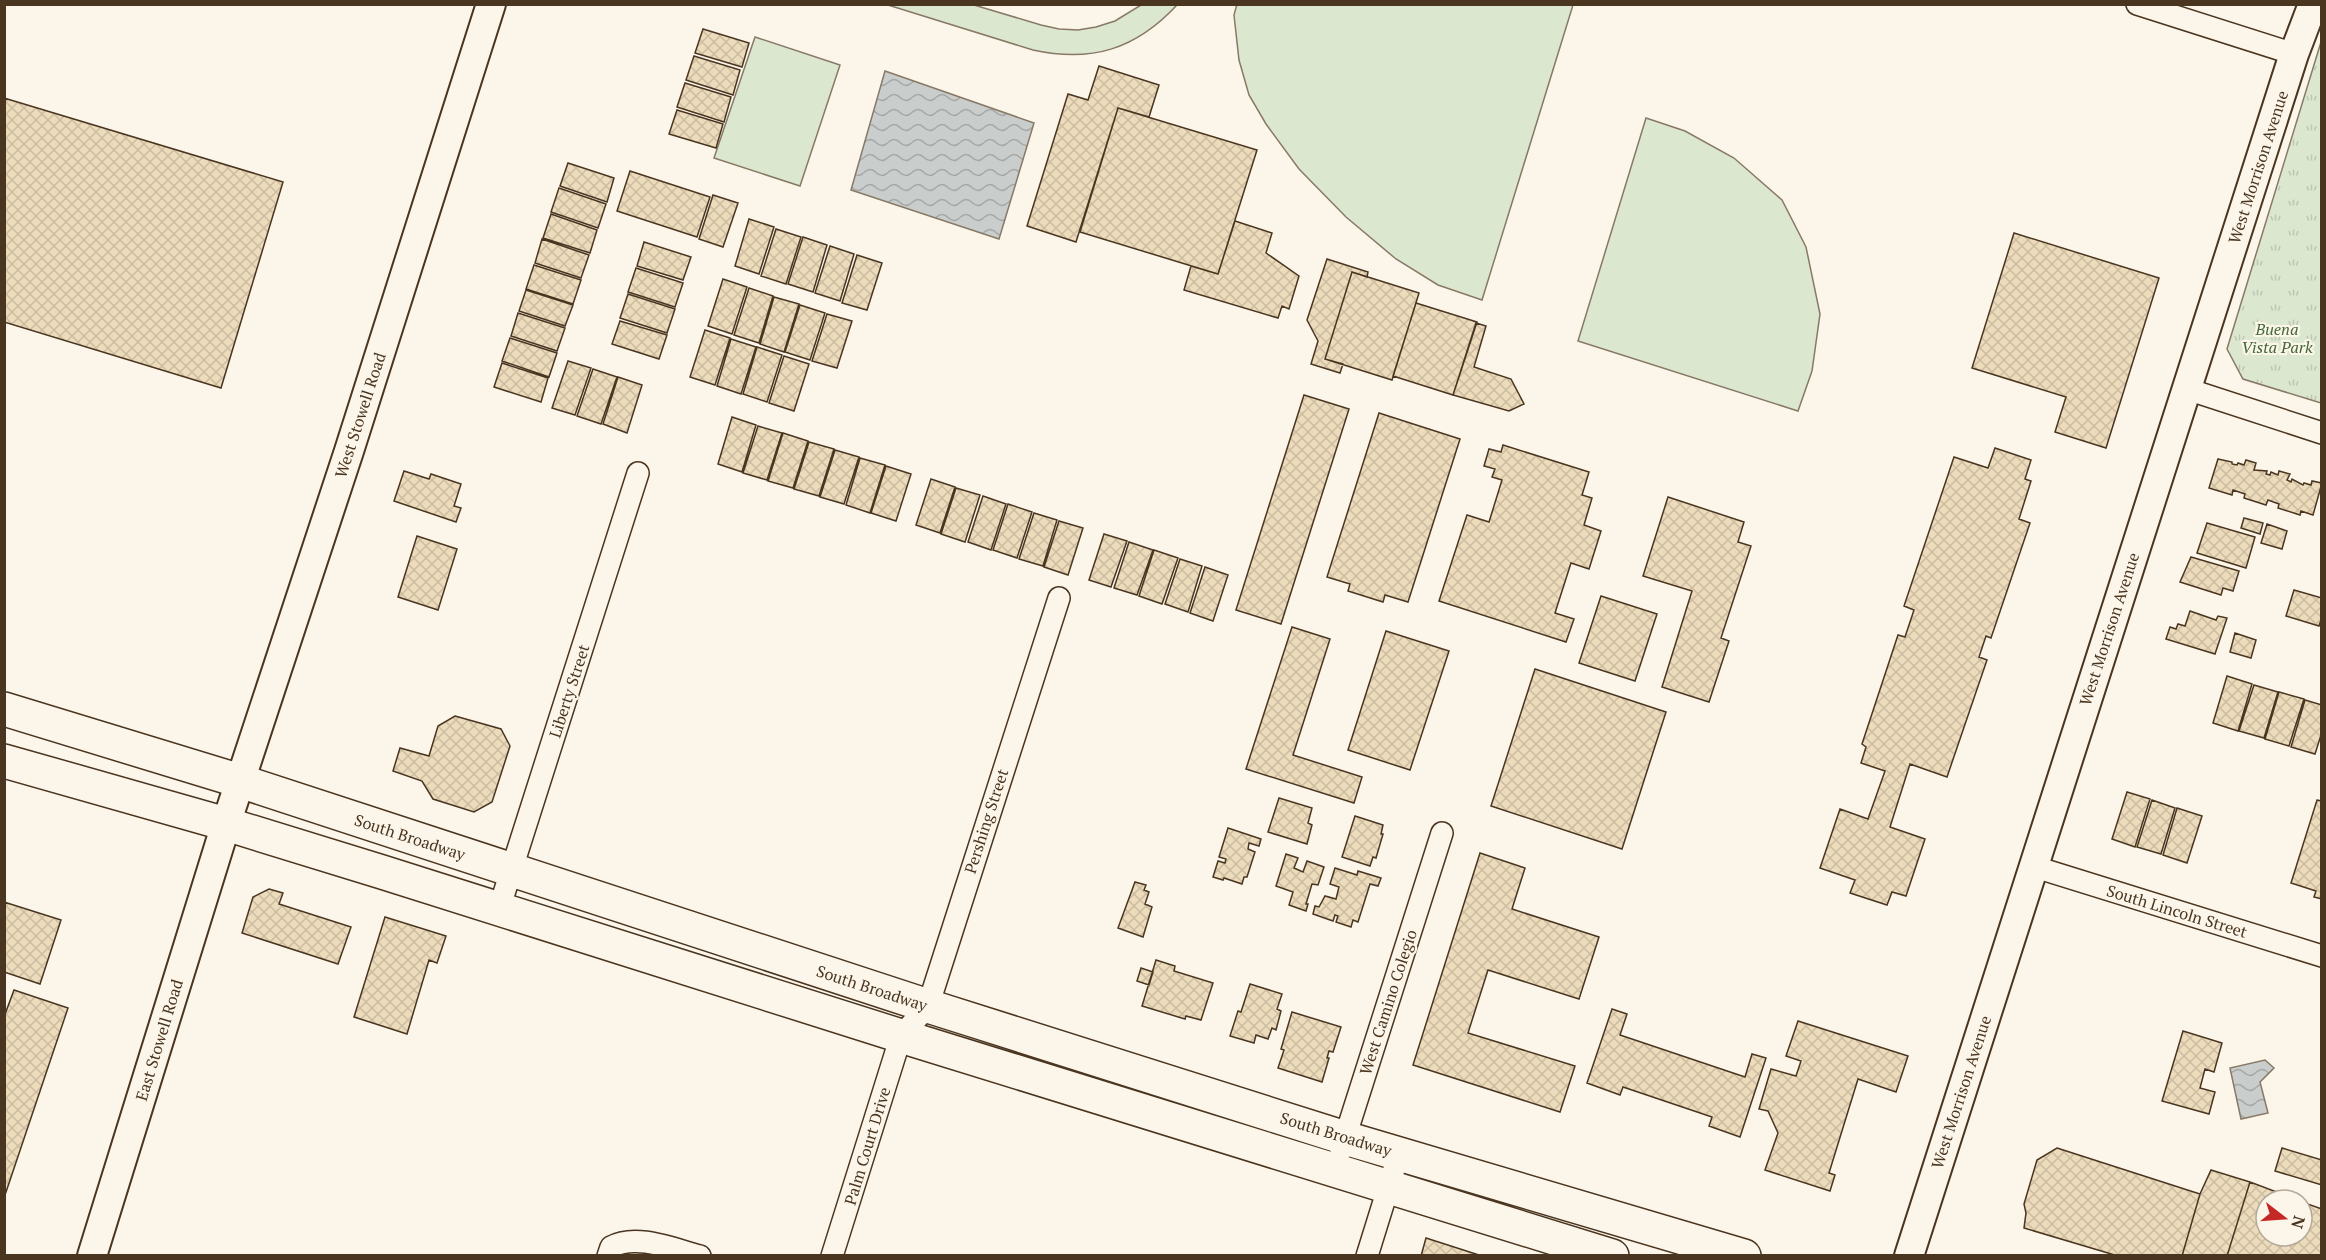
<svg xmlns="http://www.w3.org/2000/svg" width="2326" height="1260" font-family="'PT Serif',serif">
  <defs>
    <pattern id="grass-tufts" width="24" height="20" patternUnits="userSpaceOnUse" patternTransform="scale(1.5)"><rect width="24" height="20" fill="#dce7d0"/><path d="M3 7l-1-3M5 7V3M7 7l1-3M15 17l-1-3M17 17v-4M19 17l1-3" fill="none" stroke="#bec7b2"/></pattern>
    <pattern id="water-waves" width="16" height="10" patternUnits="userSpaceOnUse" patternTransform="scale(1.5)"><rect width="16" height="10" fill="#c9cecd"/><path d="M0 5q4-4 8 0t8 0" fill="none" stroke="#a5a8a6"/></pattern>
    <pattern id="building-cross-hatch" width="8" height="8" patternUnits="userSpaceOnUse" patternTransform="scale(1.5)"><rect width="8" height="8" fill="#ecdcbc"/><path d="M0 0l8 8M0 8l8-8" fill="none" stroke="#ccbda1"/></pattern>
  </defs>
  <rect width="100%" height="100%" fill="#fbf6e9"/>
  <path fill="url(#grass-tufts)" stroke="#887966" stroke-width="1.5" d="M2321,42l1,361h-1l-78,-24 -16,-30z"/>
  <path fill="#dce7d0" stroke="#887966" stroke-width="1.5" d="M1237,4l336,1 -91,295 -44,-15 -42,-26 -50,-42 -47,-48 -33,-45 -17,-29 -10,-35 -5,-45z
    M888,5h86l67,20 18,4 19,1 18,-3 19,-6 26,-16h36c-41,44 -85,58 -144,45z
    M755,37l85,28 -40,121 -86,-28z
    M1646,118l39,13 49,27 48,42 24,47 14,67 -8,57 -14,40 -220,-70z"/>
  <path fill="url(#water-waves)" stroke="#887966" stroke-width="1.5" d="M885,71l149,52 -35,116 -148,-49z
    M2265,1060l9,8 -14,14 8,31 -27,6 -11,-51z"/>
  <path fill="url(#building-cross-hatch)" stroke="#4a3520" stroke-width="1.5" d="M703,29l46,14 -7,24 -47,-14z
    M694,56l46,14 -7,25 -47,-15z
    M1099,66l60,19 -10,32 -31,-9 -42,134 -49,-16 41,-132 20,6z
    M685,83l46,14 -7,25 -47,-15z
    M4,98l279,84 -62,206 -217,-66z
    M1118,108l139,42 -39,124 -138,-42z
    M677,110l46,14 -7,24 -47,-14z
    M568,163l46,15 -7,24 -47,-16z
    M630,171l80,26 -13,40 -80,-26z
    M559,188l47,16 -8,24 -47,-16z
    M713,195l25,8 -15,44 -24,-8z
    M551,214l46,16 -7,23 -47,-15z
    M749,219l25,8 -15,47 -24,-8z
    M1235,221l37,12 -6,20 33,23 -10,33 -7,-3 -4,12 -94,-28 7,-24 27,8z
    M776,229l25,8 -15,47 -25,-8z
    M2014,233l145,45 -53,170 -51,-16 11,-35 -94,-29z
    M803,237l24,8 -14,47 -25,-8z
    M542,239l47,16 -8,23 -46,-15z
    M644,242l47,15 -8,23 -46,-14z
    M830,246l24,8 -14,47 -25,-8z
    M857,255l25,8 -15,47 -25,-7z
    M1327,259l41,13 -1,5 -15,-5 -27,87 18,5 -3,9 -29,-9 7,-23 -11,-21z
    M534,265l47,15 -8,24 -47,-15z
    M636,268l47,15 -8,24 -47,-15z
    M1352,272l67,21 -27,87 -67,-21z
    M723,279l24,8 -15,47 -24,-8z
    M749,288l24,8 -14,47 -25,-8z
    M526,290l47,15 -8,21 -46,-15z
    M628,294l47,15 -8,24 -47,-15z
    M774,297l25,7 -15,48 -24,-8z
    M1416,303l61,19 -24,73 -60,-19z
    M800,305l25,8 -15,47 -25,-8z
    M518,313l47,15 -8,23 -46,-15z
    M827,314l25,7 -15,47 -25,-7z
    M620,321l47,14 -8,24 -47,-15z
    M1476,323l10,3 -12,41 37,12 13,25 -15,7 -56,-16z
    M705,330l25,8 -15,47 -25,-8z
    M510,338l47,15 -8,24 -47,-16z
    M731,339l25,8 -15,47 -24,-8z
    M757,347l25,8 -15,47 -24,-8z
    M784,356l25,8 -15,47 -25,-8z
    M568,361l23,7 -16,47 -23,-7z
    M502,363l46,15 -7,24 -47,-15z
    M593,369l24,8 -16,47 -24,-8z
    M618,377l24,8 -15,48 -24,-9z
    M1304,395l45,14 -68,215 -45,-14z
    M1379,413l81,26 -52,163 -23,-7 -2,7 -35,-11 2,-7 -23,-7z
    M732,417l24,8 -14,47 -24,-8z
    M758,426l24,7 -15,47 -24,-7z
    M783,433l25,8 -15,47 -25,-7z
    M809,442l25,7 -15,47 -25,-7z
    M1503,445l86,27 -7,23 10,3 -8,27 17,6 -12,38 -18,-6 -16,50 19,6 -8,23 -127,-41 28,-86 22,7 13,-42 -10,-3 3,-8 -11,-3 5,-17 12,3z
    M1995,448l36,12 -6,19 6,2 -12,38 11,4 -39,115 -5,-2 -7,21 8,3 -40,117 -37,-13 -20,63 35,12 -19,57 -14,-4 -5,13 -37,-12 5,-13 -35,-12 20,-59 28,10 17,-48 -24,-8 5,-16 -4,-3 36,-109 7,2 9,-27 -10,-4 50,-149 34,11z
    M835,450l24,7 -15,47 -24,-7z
    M860,458l25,7 -15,48 -24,-8z
    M2218,459l14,3v2l5,1 1,-2 6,2 2,-5 10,3 -2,7 13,1 -1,3 4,1 1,-3 7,3 1,-4 11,3 -3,6 4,2 1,-3 11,6 1,-2 7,2 1,-4 10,2 -9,32 -12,-4 -1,4 -22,-7 1,-4 -11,-4 -2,5 -22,-7 1,-4 -12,-4 -1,5 -23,-7z
    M886,466l25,8 -15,47 -25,-8z
    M404,471l25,8 2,-5 30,10 -7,22 7,2 -5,14 -62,-21z
    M931,479l24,8 -15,46 -24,-8z
    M956,488l24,7 -15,47 -24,-8z
    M983,496l23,8 -15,46 -23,-8z
    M1668,497l76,25 -6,20 13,4 -30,92 8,3 -20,61 -47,-15 30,-96 -49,-15z
    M1008,504l24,8 -15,46 -24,-8z
    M1034,513l23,7 -14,46 -24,-7z
    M2244,518l19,5 -3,11 -19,-6z
    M1059,521l24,7 -15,47 -24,-8z
    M2207,523l48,14 -9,31 -49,-15z
    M2267,524l20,7 -5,18 -21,-6z
    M1104,534l23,7 -16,46 -22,-7z
    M417,536l40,13 -19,61 -40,-13z
    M1129,542l24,8 -16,45 -23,-7z
    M1154,550l24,8 -16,46 -23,-8z
    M2191,557l48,14 -6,20 -10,-3 -2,7 -41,-13z
    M1180,559l22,7 -14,46 -23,-8z
    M1205,567l23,8 -15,46 -23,-8z
    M2294,590l28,8v19l-3,9 -33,-10z
    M1601,596l56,18 -22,67 -56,-18z
    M2190,611l26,9 2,-4 9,2 -12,36 -49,-15 4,-12 6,2 2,-5 7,2z
    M1292,627l38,12 -37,116 69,22 -8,26 -108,-34z
    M1386,631l63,20 -39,119 -62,-20z
    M2235,633l21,7 -5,18 -21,-6z
    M1535,669l131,43 -44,137 -131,-43z
    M2227,676l25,8 -14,47 -25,-8z
    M2254,685l24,7 -14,46 -25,-7z
    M2279,692l25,7 -15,47 -24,-7z
    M2305,700l17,5v27l-7,22 -24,-7z
    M455,716l46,13 9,17 -18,56 -18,10 -41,-13 -11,-18 -29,-10 7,-23 29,8 9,-30z
    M2127,792l23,7 -15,48 -23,-8z
    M1279,798l33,10 -4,15 4,2 -5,19 -39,-12z
    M2152,800l23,8 -14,46 -24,-7z
    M2317,800l5,1v98l-8,-2 2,-6 -25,-8z
    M2177,808l25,8 -15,47 -24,-8z
    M1355,816l28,9 -2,9h2l-7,24 -3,-1 -3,9 -28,-9z
    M1228,828l33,11 -2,7 -10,-3 -1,6 7,3 -8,25h-3l-2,7 -18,-6 -1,2 -10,-3 5,-16 7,2 1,-4 -7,-2z
    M1480,853l45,15 -13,41 87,28 -20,62 -91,-29 -20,63 107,33 -15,46 -147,-47z
    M1286,854l12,4 -4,10 9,4 4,-11 17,6 -6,18 -6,-1 -6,20h2l-2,7 -17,-6 4,-13 -17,-6z
    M1335,868l22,7 1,-4 23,7 -3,8 -8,-2 -12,38 -5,-2 -2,7 -15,-5 2,-6 -3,-1 -2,6 -20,-7 2,-8 4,1 6,-11 11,3 3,-12 -9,-3z
    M1135,882l11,3 -2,5 5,2 -4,12 7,3 -9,30 -25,-9z
    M269,889l14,4 -4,11 72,23 -13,37 -96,-31 11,-36z
    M4,902l57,18 -21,64 -36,-12z
    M385,917l61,19 -9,27 -8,-3 -22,74 -53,-17z
    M1156,960l19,6 -1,5 39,12 -12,37 -15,-4 -1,3 -43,-13z
    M1141,968l12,4 -4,13 -12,-4z
    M1250,984l32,10 -5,15 4,2 -5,19 -4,-2 -4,11 -12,-4 -2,8 -24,-7 8,-25 3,1z
    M14,990l54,18 -64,190v-181z
    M1612,1009l15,5 -7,21 125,42 7,-23 14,4 -26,79 -31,-11 3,-9 -89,-30 -3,8 -33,-12z
    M1292,1012l49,15 -8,25 -4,-1 -2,7h2l-7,24 -44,-14 6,-18 -3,-1z
    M1798,1021l110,35 -12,36 -38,-13 -29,94 6,2 -5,16 -65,-21 13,-37 -10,-22 -9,-2 12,-40 25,7 5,-15 -15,-5z
    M2183,1031l39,12 -8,29 -9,-3 -5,19 15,4 -6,22 -47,-13z
    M2057,1148l143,46 -18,62h-64l-94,-28 2,-15 -2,-9 13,-44z
    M2282,1148l40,12v25l-47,-14z
    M2211,1170l39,12 -23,74h-45l18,-62z
    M2250,1182l48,18h-32v36h36v-34l20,7v47h-95z
    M1426,1238l56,18h-61z"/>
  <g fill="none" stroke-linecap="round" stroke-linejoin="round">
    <g stroke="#4a3520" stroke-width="24">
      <path id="street" d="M2137,4l157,50
        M2187,389l135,44
        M2032,866l290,90
        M499,909l139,-436
        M1341,1150l101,-317
        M608,1256l3,-9c25,-14 62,2 89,9
        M832,1256l69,-220 27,-30 131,-408
        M1367,1256l32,-103"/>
    </g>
    <g stroke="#4a3520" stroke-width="32">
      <path id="secondary" d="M92,1256l134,-432 123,-373 142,-447
        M1909,1256l385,-1202 19,-50"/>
    </g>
    <g stroke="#4a3520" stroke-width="36">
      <path id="primary" d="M4,709l236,72 688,225 417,132 399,118
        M4,761l222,63 156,48 519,164 711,220"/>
    </g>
    <use href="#street" stroke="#fbf6e9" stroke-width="21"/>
    <use href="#secondary" stroke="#fbf6e9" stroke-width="28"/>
    <use href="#primary" stroke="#fbf6e9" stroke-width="33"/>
  </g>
  <g text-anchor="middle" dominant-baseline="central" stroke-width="4.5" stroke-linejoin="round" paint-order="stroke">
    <g font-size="16" fill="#4a3520" stroke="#fbf6e9">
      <text transform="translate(2258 167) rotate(-72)">West Morrison Avenue</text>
      <text transform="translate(360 415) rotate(-72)">West Stowell Road</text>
      <text transform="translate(2109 629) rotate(-72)">West Morrison Avenue</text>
      <text transform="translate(569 691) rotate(-72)">Liberty Street</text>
      <text transform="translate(986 821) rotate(-72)">Pershing Street</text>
      <text transform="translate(410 837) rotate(18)">South Broadway</text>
      <text transform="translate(2177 911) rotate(17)">South Lincoln Street</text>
      <text transform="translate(872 988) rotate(18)">South Broadway</text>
      <text transform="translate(1388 1002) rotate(-72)">West Camino Colegio</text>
      <text transform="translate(159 1040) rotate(-73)">East Stowell Road</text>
      <text transform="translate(1961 1092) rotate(-72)">West Morrison Avenue</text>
      <text transform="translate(1336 1134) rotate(17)">South Broadway</text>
      <text transform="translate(867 1146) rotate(-73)">Palm Court Drive</text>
    </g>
    <g font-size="16" font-style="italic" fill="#436837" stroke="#fbf6e9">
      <text x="2277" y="329">Buena<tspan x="2277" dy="18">Vista Park</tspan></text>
    </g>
  </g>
  <rect width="2326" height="1260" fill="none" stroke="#4a3520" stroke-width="12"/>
  <g transform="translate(2284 1218) rotate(107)"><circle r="28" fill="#fbf6e9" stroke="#b4a999" stroke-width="1.5"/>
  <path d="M0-4.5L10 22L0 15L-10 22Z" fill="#c62828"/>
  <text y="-9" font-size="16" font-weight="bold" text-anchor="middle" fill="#4a3520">N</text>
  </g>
</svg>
